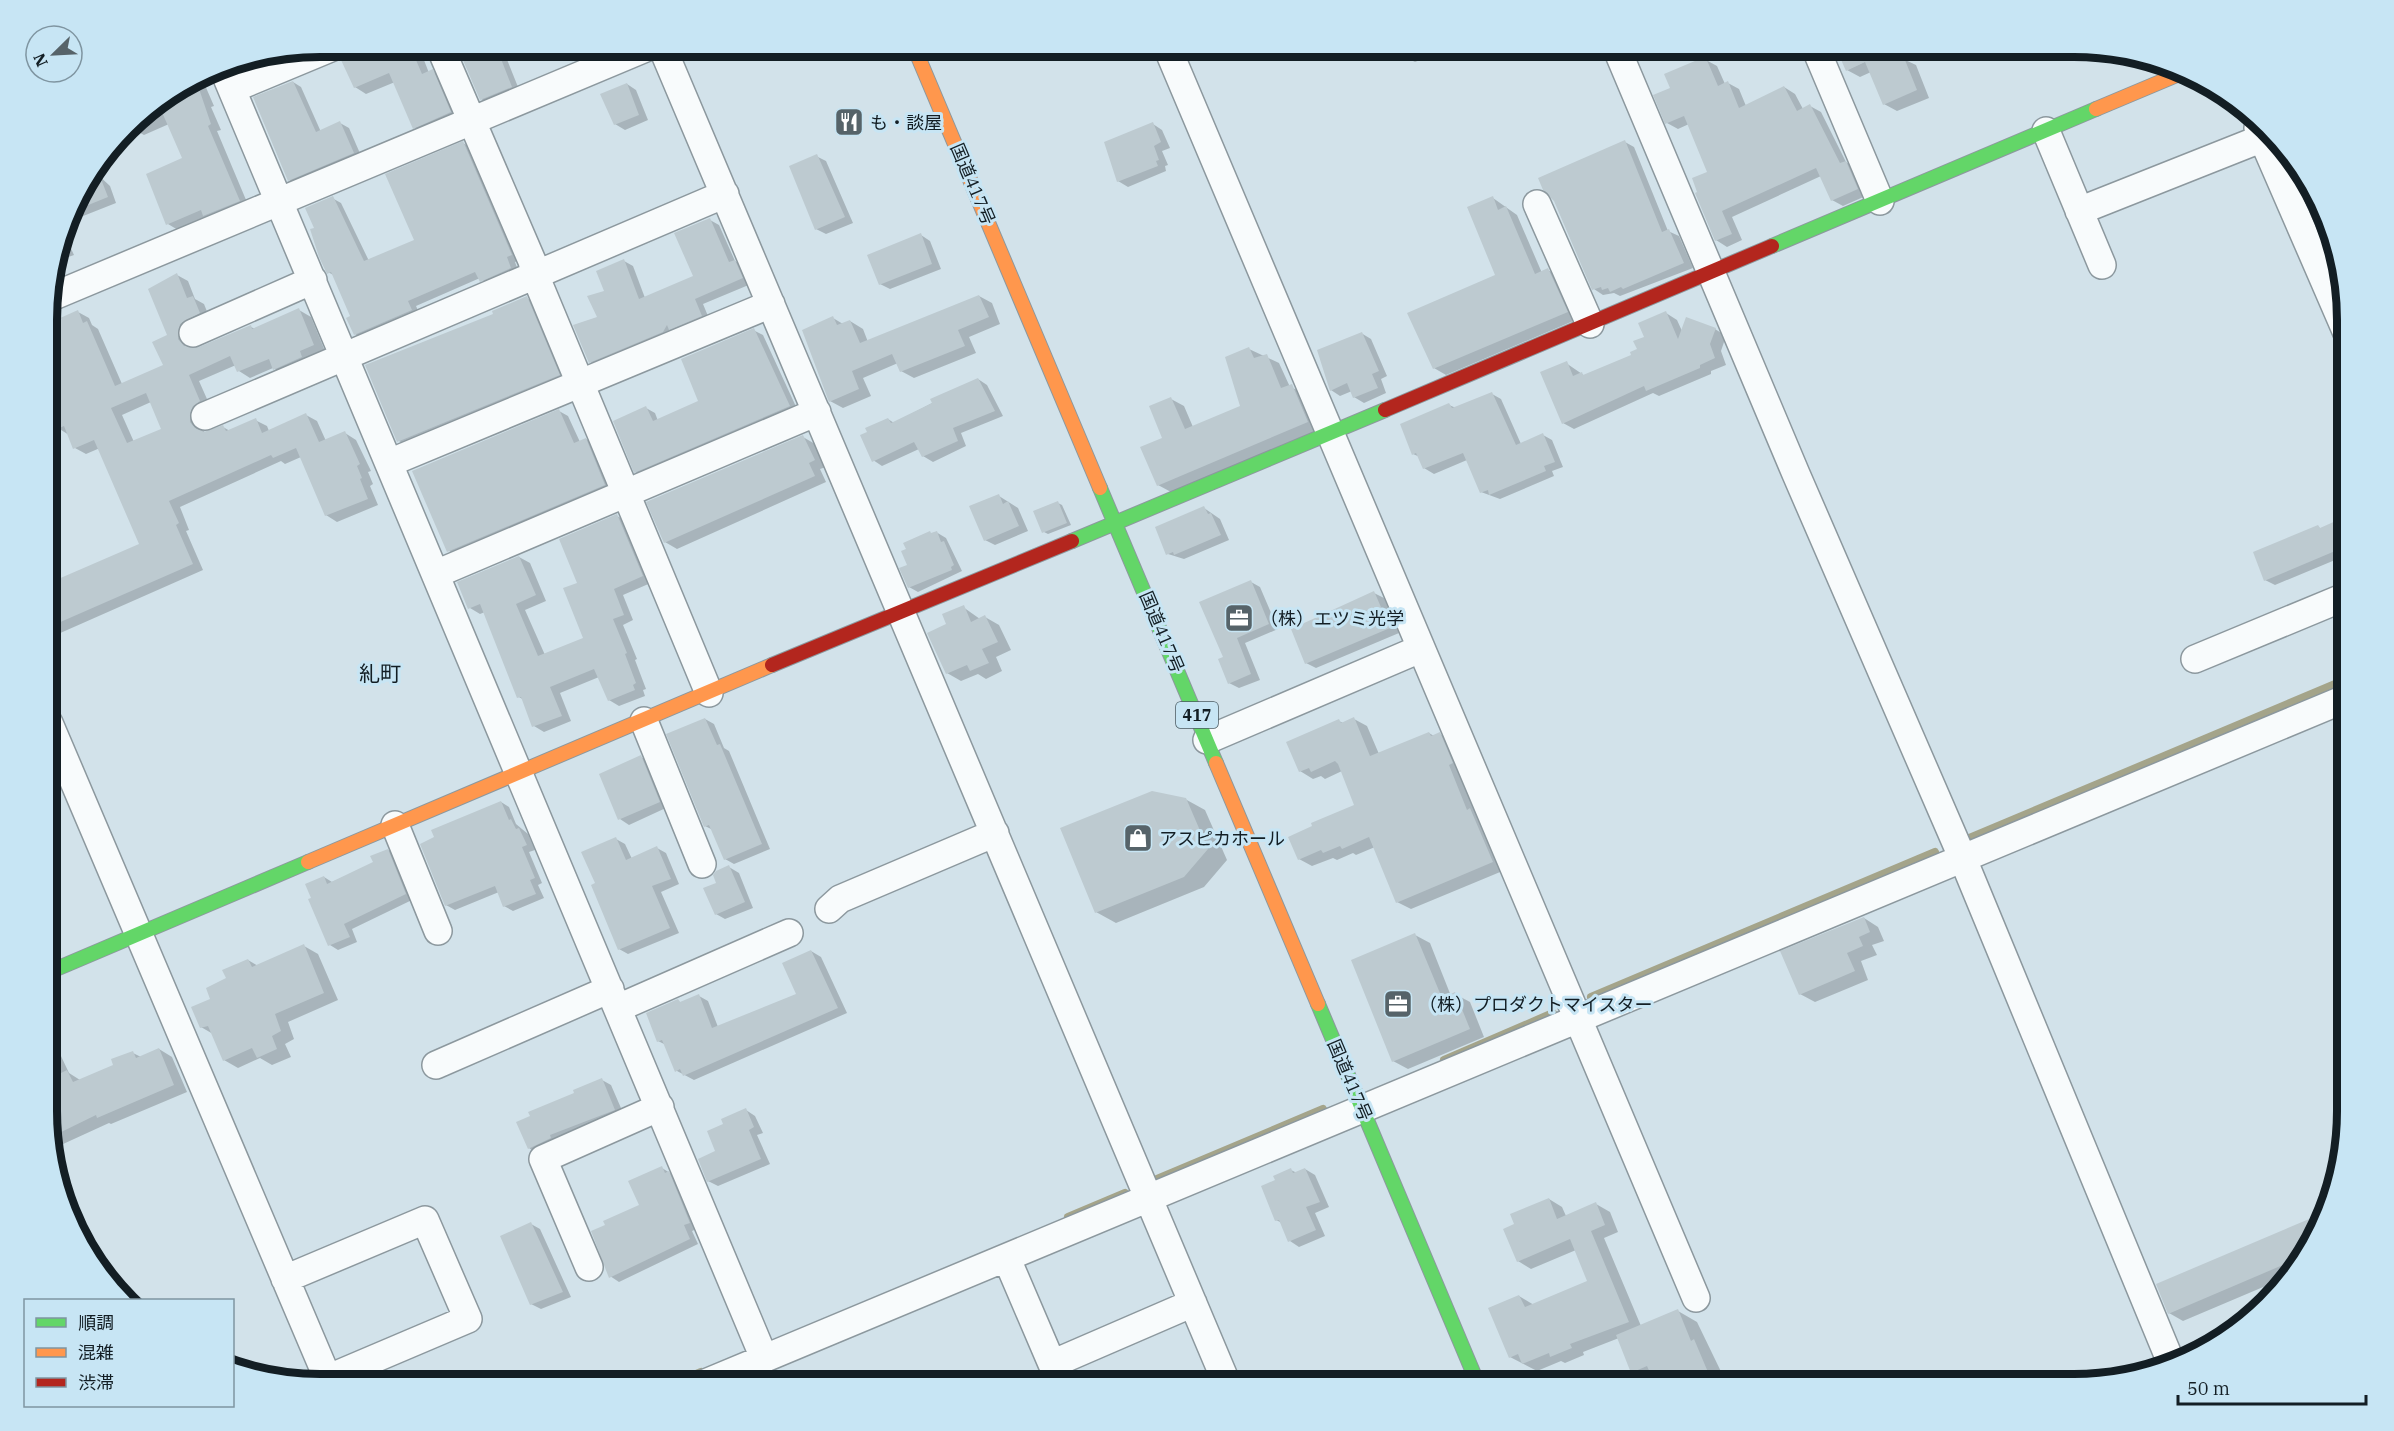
<svg xmlns="http://www.w3.org/2000/svg" width="2394" height="1431" font-family="'IBM Plex Serif','Noto Sans JP',serif">
  <rect width="100%" height="100%" fill="#d2e2ea"/>
  <path fill="#0003" fill-rule="evenodd" d="M382,47h27l13,8 7,18 3,-2 12,7 18,41 -37,15 -11,-7 -19,-45 -29,12 -11,-7 -10,-23z
    M459,47h43l18,45 -30,12 -9,-5z
    M955,47h34l-21,9z
    M1061,47h13l-7,3z
    M1401,47h53l-39,15 -10,-5z
    M1896,47l5,11 15,7 13,33 -32,13 -13,-7 -13,-32 -11,5 -13,-7z
    M306,49l-30,19 -15,-10z
    M1706,60l11,6 8,18 3,-1 11,6 7,17 38,-19 11,7 8,15 7,-3 11,6 25,50 11,7 11,26 -25,11 -11,-6 -11,-24 -89,41 10,23 -15,7 -11,-7 -7,-67 -20,-49 -11,5 -11,-6 5,-34z
    M201,76l13,30 -3,1 10,23 -4,1 32,76 -71,23 -10,-6 16,-65 -15,-35 -25,11 -11,-6 -6,2 13,-16z
    M293,82l8,5 20,45 19,-9 9,5 13,30 -64,27 -9,-5z
    M627,84l9,6 12,30 -23,10 -10,-6z
    M1153,124l9,6 8,18 -8,3 6,14 -3,1 1,5 -38,16 -10,-6z
    M1625,142l9,5 34,84 11,5 14,32 -73,28 -6,-3 -11,2 -9,-6z
    M463,143l9,5 48,112 -5,2 4,11 -29,13 -10,-8 -64,28 4,9 -56,25 -9,-6 -3,-17 -17,-41 -7,-4 -12,-43 16,-31 9,5 28,58 47,-21z
    M816,156l10,5 27,62 -27,11 -10,-5z
    M95,172l15,14 6,17 -48,19 7,-23z
    M2309,183l15,30 -2,4 3,-1 3,6 -10,-5 -13,-33z
    M1493,198l24,17 25,58 6,-3 12,7 18,42 -132,56 -12,-7 63,-92z
    M710,220l9,5 16,36 9,5 7,18 -48,20 7,17 -111,46 -9,-5 16,-70 18,-31 9,5 12,32 50,-21z
    M64,234l10,21 -14,5 2,6 -8,3z
    M921,235l9,6 11,28 -51,20 -10,-5z
    M177,275l11,6 7,18 9,5 6,15 -22,18 5,13 58,-23 4,2 44,-19 12,7 14,34 -40,24 -12,-7 -23,10 -11,-7 -3,-6 -37,16 12,27 -8,5 -2,16 4,3 18,-5 7,4 25,-11 12,6 2,5 37,-16 11,6 9,20 19,-8 11,7 15,31 -3,1 5,12 -3,2 8,19 -41,17 -11,-7 -25,-58 -16,7 -4,-3 -101,46 9,23 -3,1 17,39 -154,68v-53l92,-40 -41,-97 -14,6 -11,-6 -6,-13 -11,-7 -9,-22v-81l29,-13 11,6 3,7 6,4 24,55 43,-18zM151,402l12,28 -29,12 -12,-27z
    M979,296l13,7 8,21 -31,13 7,16 -62,25 -13,-7 -3,-8 -35,15 8,18 -28,12 -13,-7 3,-83 10,6 7,-3 13,8 5,13z
    M526,298l10,5 33,78 -161,66 -9,-6 -33,-75 129,-51z
    M1666,313l11,7 5,11 33,-2 11,7 -5,15 5,14 -15,6v3l-52,22 -6,-3 -79,36 -11,-6 3,-60 19,13 48,-20z
    M753,330l10,5 35,76 -153,66 -10,-5 11,-64 9,5 3,8 42,-19z
    M1361,333l10,6 16,37 -6,3 5,14 -22,10 -10,-6 -2,-6 -12,5 -9,-6z
    M1249,349l30,14 11,24 15,6 16,36 -150,63 -13,-7 13,-86 13,7 9,21 49,-21z
    M978,379l9,6 16,31 -42,17 5,13 -33,16 -10,-6 -4,-7 -37,17 -9,-6 15,-41 6,4z
    M1492,394l9,5 20,45 22,-9 9,5 11,27 -11,4 2,5 -54,23 -19,-7 -14,-32 -33,14 -10,-6 -4,-11 -7,-3 36,-49 7,3z
    M559,411l9,5 12,26 6,-3 9,6 19,45 -156,66 -9,-5z
    M803,437l12,7 11,23 -6,2 6,13 -149,67 -12,-7z
    M999,496l19,12 10,23 -33,14 -10,-5z
    M1058,503l4,2 9,20 -23,9 -4,-2z
    M1204,508l16,11 9,21 -45,19 -16,-5z
    M617,516l11,6 25,60 -30,13 10,25 -10,5 14,34 -2,1 11,29 -3,1 2,6 -26,10 -10,-6 -10,-23 -39,16 11,28 -27,11 -10,-6 -10,-26 -5,-3 -34,-85 -5,2 -10,-6 -11,-25 60,-26 11,6 16,38 -21,9 20,45 40,-16 -6,-56z
    M2347,518v37l-72,30 -10,-5 53,-53 4,2z
    M936,532l10,6 16,33 -44,21 -9,-5v-21l23,-32z
    M1251,582l9,5 18,42 -33,14 15,37 -21,8 -10,-5 -4,-25z
    M1374,593l10,5 15,35 -83,35 -10,-5z
    M963,607l17,12 5,-2 14,8 12,25 -15,7 6,14 -16,8 -8,-5 -17,7 -14,-8 1,-49z
    M705,719l9,5 10,24 5,3 41,98 -36,15 -9,-5 -12,-29 -8,-4z
    M1354,719l13,7 12,28 50,-21 5,3 6,-2 13,8 52,128 -94,39 -14,-7 -22,-55 -19,8 -3,-2 -16,7 -4,-2 -21,8 -13,-7 57,-53 -14,-35 -17,8 -4,-3 -8,3 -13,-8 39,-50 4,2z
    M641,757l9,5 18,45 -39,18 -9,-6z
    M1185,799l20,11 22,50 -23,27 -88,36 -20,-11z
    M501,802l8,5 7,17 12,10 7,16 -6,2 13,31 -4,2 6,13 -31,13 -9,-5 -5,-14 -44,18 -9,-5z
    M616,839l9,5 7,15 25,-11 9,5 13,31 -18,8 18,41 -51,21 -9,-5 -22,-65z
    M388,850l8,5 18,44 -62,30 5,13 -19,8 -8,-5 -20,-45 3,-1 11,-22 8,5 43,-19z
    M729,867l10,6 14,35 -28,11 -9,-5z
    M1864,918l14,9 6,14 -12,4 5,10 -16,6 7,19 -53,22 -15,-8z
    M1415,935l15,8 21,53 4,-2 15,8 14,35 -76,32 -15,-8z
    M304,946l14,8 20,46 -50,22 6,17 -9,5 6,13 -19,8 -12,-7 -22,10 -14,-8 -11,-26 -12,-7 11,-27 16,-21 20,-19 10,6z
    M811,951l10,6 26,56 -153,67 -17,-9 -11,-26 -8,-4 20,-40 4,2 17,-7 9,5 10,26 80,-33z
    M49,1021l7,15 -4,1 17,36 11,7 35,-14 18,-13 8,4 18,-8 13,8 15,35 -76,32 -2,-1 -59,27z
    M602,1080l9,5 13,30 -86,39 -9,-6 47,-54z
    M746,1110l9,6 8,17 -6,2 13,29 -52,22 -10,-5 17,-56z
    M662,1168l16,10 21,50 -7,3 6,13 -79,38 -9,-6 31,-70z
    M1305,1169l10,6 14,32 -14,6 10,23 -26,11 -9,-6 -8,-18 -6,-3 1,-39 14,-11 6,3z
    M1549,1199l13,8 4,9 30,-12 14,8 8,20 -14,6 37,88 37,-15 19,11 30,62 -75,-1 -19,-11 -14,-34 -36,14 1,3 -19,8 -4,-2 -24,10 -27,-14 9,-61 15,9 55,-24 -13,-31 -45,19 -13,-8 -2,-36z
    M531,1224l9,5 31,68 -30,12 -10,-5z
    M2311,1248l-22,28 -106,45 -14,-8z"/>
  <g fill="none" stroke-linecap="round" stroke-linejoin="round">
    <path stroke="#a4a48a" stroke-width="8" d="M1967,839l380,-160
      M1591,997l344,-145
      M1444,1060l109,-47
      M1157,1179l166,-70
      M1068,1217l57,-24
      M672,1384l29,-12"/>
  </g>
  <path fill="#bdcad0" fill-rule="evenodd" d="M348,46h23l2,5 5,-3 2,5 15,-7h15l12,28 11,-5 18,43 -38,17 -24,-56 -35,15 -13,-28 5,-4z
    M457,46h39l16,41 -32,13z
    M1835,46h67l-12,6 3,8 10,-5 14,35 -34,15 -18,-43 -19,9z
    M1702,58h4l12,28 10,-5 11,27 45,-22 13,25 13,-7 30,59 6,-2 12,28 -27,12 -15,-33 -94,43 10,23 -17,7 -20,-48 2,-1 -5,-14 15,-6 -23,-56 -19,8 -12,-29 17,-7 -6,-14z
    M196,80l15,44 -3,2 32,75 -37,15 -2,-6 -35,15 -20,-51 36,-16 -24,-55z
    M293,81l23,51 24,-11 14,32 -66,28 -35,-84z
    M627,83l12,32 -25,10 -14,-31z
    M1153,122l8,20 -7,4 5,14 -3,1 2,5 -41,16 -13,-40z
    M1625,140l37,92 7,-3 15,34 -61,26 -2,-2 -11,5 -2,-4 -6,2 -1,-3 -9,3 -38,-89 -11,-11 -5,-12z
    M463,141l49,114 -5,2 4,11 -31,14 -5,-10 -67,29 4,9 -58,25 -8,-17 4,-2 -19,-44 -4,2 -8,-17 -9,-28 4,-1 -9,-20 28,-12 31,65 50,-21 -29,-66z
    M817,154l28,63 -30,13 -26,-64z
    M101,179l7,18 -37,15 4,-13 11,-15z
    M1493,196l5,14 8,-4 29,68 13,-6 20,44 -135,57 -26,-56 88,-38 -28,-68z
    M710,218l19,44 6,-2 8,18 -48,21 7,17 -33,14 -2,-5 -4,7 -74,31 -16,-38 24,-8 -10,-21 17,-5 -8,-20 28,-12 15,40 54,-23 -19,-43z
    M921,233l11,31 -53,21 -12,-30z
    M177,273l10,25 6,-2 7,17 -20,11 -2,15 6,7 15,1 52,-22 1,4 47,-21 15,37 -14,6 2,6 -29,13 -4,-11 -32,13 -7,-16 -41,19 11,26 -7,5 -3,8v8l5,6 9,4 19,-7 3,6 30,-13 6,15 44,-20 13,29 26,-11 15,33 -3,2 5,12 -2,1 8,20 -43,17 -29,-68 -23,10 -2,-3 -102,46 10,22 -3,2 17,39 -144,63v-44l90,-39 -45,-104 -21,9 -9,-23 -7,3 -8,-19v-87l29,-13 5,13 4,-2 28,65 48,-21 -11,-23 15,-7 -19,-46zM146,393l15,36 -34,14 -16,-35z
    M979,295l10,22 -31,13 7,16 -65,26 -8,-18 -40,17 7,18 -30,13 -27,-72 31,-14 4,9 13,-5 10,23z
    M527,296l33,79 -163,67 -32,-77 128,-51 -1,-3z
    M1666,311l12,28 8,-22 30,11 -6,16 5,14 -15,7v3l-54,23 -2,-5 -82,38 -22,-52 27,-11 6,15 9,-4 1,3 48,-20 -1,-3 7,-3 -4,-8 11,-4 -6,-14z
    M754,328l36,78 -156,67 -21,-52 33,-15 7,15 45,-20 -17,-42z
    M1362,332l17,39 -7,3 6,14 -25,10 -6,-15 -17,8 -13,-41z
    M1249,347l5,11 13,-4 14,34 11,-4 16,38 -151,64 -17,-39 22,-9 -13,-32 22,-9 14,32 55,-23 -15,-49z
    M978,378l17,33 -42,17 5,13 -36,16 -8,-15 -42,20 -12,-27 7,-3 -2,-4 23,-10 3,5 41,-20 -2,-4z
    M1492,392l24,53 27,-12 12,29 -11,4 2,5 -57,24 -1,-5 -8,3 -17,-40 -40,16 -7,-16 -4,2 -12,-31 49,-21 3,5z
    M559,409l15,34 12,-5 19,47 -158,67 -35,-81z
    M803,435l12,25 -6,3 6,13 -151,67 -18,-41z
    M999,494l4,10 5,-3 11,25 -35,15 -15,-35z
    M1058,501l9,22 -25,10 -9,-22z
    M1204,506l4,8 3,-1 10,22 -47,20 -1,-3 -7,3 -11,-28z
    M617,514l26,62 -29,13 10,26 -11,4 14,34 -2,1 11,29 -3,2 2,5 -27,11 -14,-32 -44,18 12,29 -30,11 -11,-30 -4,1 -37,-94 -12,5 -11,-27 62,-26 17,39 -20,9 22,52 45,-18 -20,-50 14,-5 -18,-44z
    M2347,516v30l-83,35 -11,-29 65,-27 2,3z
    M930,531l1,2 6,-2 4,11 3,-1 10,24 -3,2 1,3 -44,18 -9,-20 8,-3 -6,-14 5,-2 -3,-6z
    M1251,580l18,44 -32,14 14,36 -23,10 -10,-25 5,-2 -24,-55z
    M1374,591l16,37 -85,36 -14,-35z
    M964,605l7,17 14,-7 13,27 -16,7 7,14 -19,8 -3,-6 -21,9 -19,-41 19,-9 -4,-10z
    M1354,717l16,39 59,-24 2,4 9,-4 13,31 -4,2 18,45 3,-2 23,54 -97,41 -27,-66 -27,12 -2,-3 -17,7 -2,-3 -23,10 -10,-23 24,-11 -1,-3 43,-18 -16,-41 -3,-3 -24,11 -2,-4 -10,4 -13,-30 53,-23 2,4z
    M705,718l12,27 3,-1 42,100 -38,16 -15,-35 -5,2 -38,-93z
    M641,755l19,47 -42,18 -19,-46z
    M1152,791l34,7 22,51 -24,28 -89,36 -35,-85z
    M501,801l8,19 2,-1 5,10 3,-1 8,17 -5,2 13,31 -5,2 6,14 -33,13 -8,-21 -50,20 -25,-62 14,-7 -3,-7z
    M616,837l10,23 31,-14 14,33 -19,7 18,42 -52,22 -27,-65 4,-2 -14,-31z
    M388,849l18,45 -62,30 6,13 -22,9 -20,-47 3,-1 -6,-14 19,-8 3,8 46,-22 -3,-6z
    M729,865l16,37 -30,13 -12,-27 13,-5 -3,-8 3,-4z
    M1864,917l6,15 -11,5 4,9 -16,7 8,18 -56,24 -19,-44z
    M1415,933l27,65 13,-6 15,37 -78,33 -41,-102z
    M304,944l20,49 -49,21 6,17 -9,5 5,13 -20,9 -5,-10 -29,13 -15,-35 -8,2 -9,-21 19,-8 -4,-11 20,-10 -4,-8 26,-11 4,8z
    M811,950l27,58 -155,68 -3,-7 -5,3 -13,-32 -5,2 -11,-29 32,-14 2,3 19,-8 13,34 84,-34 -14,-31z
    M159,1048l15,37 -77,33 -1,-3 -47,23v-59l18,-9 6,12 40,-17 -2,-6 22,-8 3,7z
    M602,1078l13,32 -65,25 1,3 -23,11 -12,-27 14,-6 -2,-4 46,-19 -1,-3z
    M746,1108l8,19 -5,3 12,29 -54,23 -9,-23 17,-8 -8,-20 16,-7 -2,-5z
    M662,1166l3,7 4,-2 21,52 -6,2 6,14 -81,39 -18,-47 14,-6 -2,-4 36,-16 -11,-24z
    M1291,1168l2,5 12,-5 15,34 -14,5 10,23 -28,12 -9,-22 -4,1 -14,-35 14,-6 -2,-4z
    M1549,1198l8,21 39,-17 9,23 -14,6 38,91 -59,22 2,4 -22,9 -1,-4 -27,11 -4,-10 -9,4 -21,-50 31,-13 6,12 62,-26 -17,-42 -53,23 -14,-33 11,-5 -4,-10z
    M2321,1214l-10,34 -7,8 -136,58 -12,-30z
    M531,1222l32,70 -33,13 -30,-69z
    M1678,1309l13,32 3,-2 19,45h-58l-8,-18 -16,7 -15,-38z"/>
  <g fill="none" stroke-linecap="round" stroke-linejoin="round">
    <g stroke="#8c989e" stroke-width="30">
      <path id="street" d="M440,47l92,214 3,14 174,418
        M662,47l565,1337
        M1167,47l529,1251
        M1616,47l180,427 167,385 207,501
        M1815,47l65,154
        M222,66l542,1292
        M232,89l101,-42
        M2258,128l89,205
        M2046,131l56,134
        M1537,204l53,120
        M2079,211l184,-73
        M49,298l599,-251
        M193,333l120,-53
        M205,416l520,-222
        M389,463l382,-159
        M436,574l381,-162
        M2195,659l152,-63
        M644,721l58,143
        M49,723l281,661
        M1207,740l213,-91
        M395,825l43,106
        M829,909l11,-10 155,-66
        M618,1008l171,-75
        M436,1065l174,-76
        M1007,1259l45,105 141,-61
        M589,1267l-46,-108 117,-52
        M285,1279l140,-59 43,99 -153,65
        M703,1384l1644,-686"/>
    </g>
    <g stroke="#8c989e" stroke-width="16">
      <path id="fast" d="M1772,246l324,-137
        M1100,488l116,275
        M1072,541l313,-131
        M49,972l259,-110
        M1318,1004l160,380"/>
    </g>
    <g stroke="#8c989e" stroke-width="16">
      <path id="slow" d="M914,47l186,441
        M2096,109l88,-37
        M1216,763l102,241
        M308,862l464,-197"/>
    </g>
    <g stroke="#8c989e" stroke-width="16">
      <path id="jam" d="M1385,410l387,-164
        M772,665l300,-124"/>
    </g>
    <use href="#street" stroke="#f8fbfc" stroke-width="27"/>
    <use href="#fast" stroke="#63d668" stroke-width="14"/>
    <use href="#slow" stroke="#ff974d" stroke-width="14"/>
    <use href="#jam" stroke="#b3261e" stroke-width="14"/>
  </g>
  <defs>
    <g id="restaurant-square" transform="scale(1.5)"><rect x="-9" y="-9" width="18" height="18" rx="4" fill="#566369" stroke="#c7e5f4"/><path d="M-5-6h1v4h1v-4h1v4h1v-4h1v5L-1.5 .5V6h-2V.5L-5-1ZM5-6V6H3V1.5H1.5Q1.5-4 5-6Z" fill="#fff"/></g>
    <g id="office-square" transform="scale(1.5)"><rect x="-9" y="-9" width="18" height="18" rx="4" fill="#566369" stroke="#c7e5f4"/><path d="M-6-3h4V-5.5h4V-3h4V5H-6ZM-1-4.5V-3h2v-1.5ZM-6 0V1H6V0Z" fill="#fff"/></g>
    <g id="shop-square" transform="scale(1.5)"><rect x="-9" y="-9" width="18" height="18" rx="4" fill="#566369" stroke="#c7e5f4"/><path d="M-5-2.5h2.3a2.7 3.5 0 0 1 5.4 0H5L5.5 6h-11ZM-1.5-2.5h3a1.5 2.3 0 0 0-3 0Z" fill="#fff"/></g>
  </defs>
  <g fill-rule="evenodd">
    <use href="#restaurant-square" x="849" y="122"/>
    <use href="#office-square" x="1239" y="618"/>
    <use href="#shop-square" x="1138" y="838"/>
    <use href="#office-square" x="1398" y="1004"/>
  </g>
  <g text-anchor="middle" dominant-baseline="central" stroke-width="6" stroke-linejoin="round" paint-order="stroke">
    <rect fill="#c7e5f4" stroke="#495a62" stroke-width="1.5" x="1176" y="702" width="42" height="26" rx="4.5"/>
    <g font-size="16" font-weight="bold" fill="#131e24">
      <text x="1197" y="715">417</text>
    </g>
    <g font-size="18" fill="#131e24" stroke="#c7e5f4" text-anchor="start">
      <text x="870" y="122">も・談屋</text>
      <text x="1260" y="618">（株）エツミ光学</text>
      <text x="1159" y="838">アスピカホール</text>
      <text x="1419" y="1004">（株）プロダクトマイスター</text>
    </g>
    <g font-size="18" fill="#131e24" stroke="#c7e5f4">
      <text transform="translate(973 184) rotate(67)">国道417号</text>
      <text transform="translate(1162 632) rotate(67)">国道417号</text>
      <text transform="translate(1350 1080) rotate(67)">国道417号</text>
    </g>
    <g font-size="21" fill="#131e24" stroke="#c7e5f4">
      <text x="380" y="673">糺町</text>
    </g>
  </g>
  <path d="M0 0H2394V1431H0ZM320 57H2074A263 263 0 0 1 2337 320V1111A263 263 0 0 1 2074 1374H320A263 263 0 0 1 57 1111V320A263 263 0 0 1 320 57Z" fill="#c7e5f4" fill-rule="evenodd"/>
  <path fill="none" stroke="#131e24" stroke-width="8" d="M320 57H2074A263 263 0 0 1 2337 320V1111A263 263 0 0 1 2074 1374H320A263 263 0 0 1 57 1111V320A263 263 0 0 1 320 57Z"/>
  <rect x="24" y="1299" width="210" height="108" fill="#c7e5f4" stroke="#7f95a1" stroke-width="1.5"/>
  <rect x="36" y="1318" width="30" height="9" fill="#63d668" stroke="#7f95a1" stroke-width="1.5"/>
  <text x="78" y="1329" font-size="18" fill="#131e24">順調</text>
  <rect x="36" y="1348" width="30" height="9" fill="#ff974d" stroke="#7f95a1" stroke-width="1.5"/>
  <text x="78" y="1359" font-size="18" fill="#131e24">混雑</text>
  <rect x="36" y="1378" width="30" height="9" fill="#b3261e" stroke="#7f95a1" stroke-width="1.5"/>
  <text x="78" y="1389" font-size="18" fill="#131e24">渋滞</text>
  <g transform="translate(54 54) rotate(246)"><circle r="28" fill="#c7e5f4" stroke="#7f95a1" stroke-width="1.5"/>
  <path d="M0-4.5L10 22L0 15L-10 22Z" fill="#566369"/>
  <text y="-9" font-size="16" font-weight="bold" text-anchor="middle" fill="#131e24">N</text>
  </g>
  <path d="M2178 1395v9h188v-9" fill="none" stroke="#131e24" stroke-width="3"/>
  <text x="2187" y="1395" font-size="18" fill="#131e24" stroke="#c7e5f4" stroke-width="4.5" paint-order="stroke">50 m</text>
</svg>
